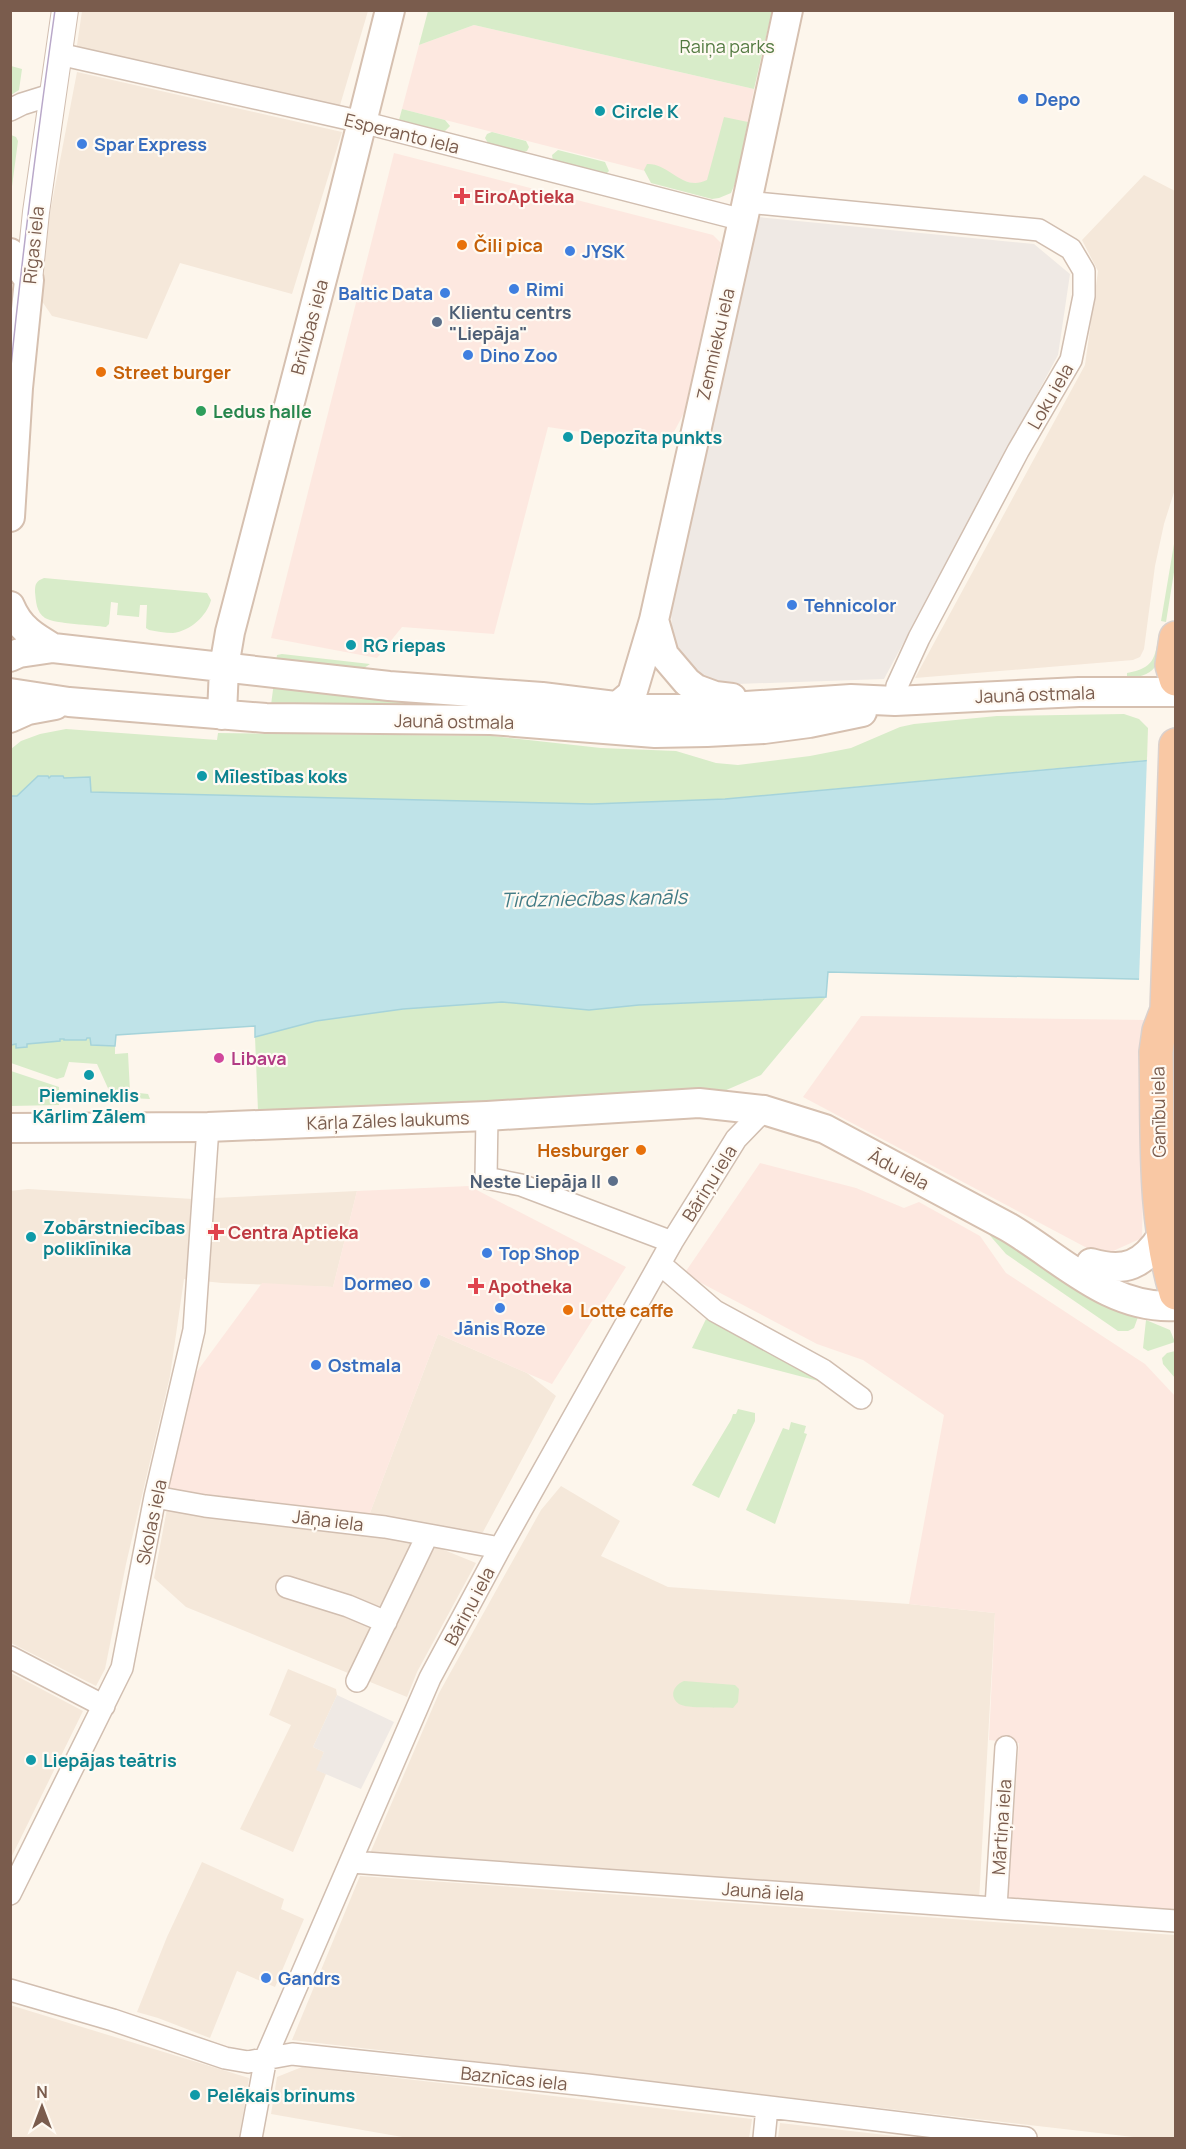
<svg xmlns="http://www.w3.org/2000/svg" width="1186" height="2149" font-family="Manrope,sans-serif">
  <rect width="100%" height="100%" fill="#fdf6ec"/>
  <path fill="#f5e8da" d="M82,11h286l-30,101 -262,-60z
    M77,72l265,60 -50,162 -112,-31 -33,76 -95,-23 -17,-25z
    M1144,175l31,16 1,295 -12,38 -9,42 -11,83 -4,8 -7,3 -218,18 170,-313 13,-94 -16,-31z
    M28,1189l165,10 164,-8 -24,96 -111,-4 -38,-4 -14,97 -44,188 -21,105 -9,17 -85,-43 -1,-452z
    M438,1334l89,39 29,23 -73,136 -9,1 -106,-15z
    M561,1486l59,35 -19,35 67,31 241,17 86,9 -16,288 -611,-43 71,-165 102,-183z
    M167,1509l233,23 76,31 -59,109 -10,25 -221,-90 -32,-29z
    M288,1669l48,20 1,6 -24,52 11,5 -7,18 9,4 -33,78 -53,-23 51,-104 -22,-10z
    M11,1673l72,38 -72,147z
    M202,1862l82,37 -3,10 23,10 -29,68 -38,-16 -27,67 -52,-20 -21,-6 30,-75z
    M360,1876l815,59v203h-33l-850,-98z
    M10,2005l239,73 -10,60h-228z
    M302,2067l450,52 -3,19h-341l-137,-24 6,-37z
    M780,2123l132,15h-134z"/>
  <path fill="#fde8e0" d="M474,25l280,64 -18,92 -5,9 -23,-3 -306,-78 17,-64z
    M394,153l319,82 8,8 -37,170 -17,32 -119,-18 -54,207 -92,-7 -25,31 -106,-20z
    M861,1016l286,4 -5,218 -40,18 -299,-159z
    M760,1163l96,25 48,20 15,-6 61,34 26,37 139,91 30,32v519l-168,-12 12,-160 -30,-3 6,-127 -86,-9 35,-189 -81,-55 -46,-16 -133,-70z
    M469,1186l157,81 -74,117 -114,-50 -70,184 -207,-28 29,-109 72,-98 71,4 24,-96z"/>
  <path fill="#efe9e4" d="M758,217l276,27 36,30 -12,81 -174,324 -147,5 -18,-1 -15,-7 -18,-17 -13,-20 -2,-25z
    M337,1695l57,27 -33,67 -45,-19 8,-18 -11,-5z"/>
  <path fill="#d8ecc9" d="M428,11v-1l344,1 -18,78 -280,-64 -55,20z
    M11,66l11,3 -3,21 -8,5z
    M402,109l43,11 5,6 -6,6 -45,-12z
    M724,117l24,5 -12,59 -5,12 -12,5 -7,1 -61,-16 -7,-13 3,-6c23,-1 35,28 60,16z
    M492,132l34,9 3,6 -2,4 -6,2 -33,-10 -3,-5 2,-4z
    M11,135l5,2 2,4 -7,53z
    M558,150l47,12 4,9 -2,2 -5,1 -49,-13 -1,-6z
    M1175,538v28l-9,56 -5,-1z
    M44,578l163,15 4,7c-4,16 -21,31 -38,33 -8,0 -17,-2 -24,-3l-3,-2 1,-23h-7l-1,12 -22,-2 1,-12 -7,-1 -2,22 -3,3c-13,-2 -51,-3 -61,-9 -9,-6 -9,-17 -10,-26 0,-8 1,-11 9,-14z
    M1159,633l5,1c-6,29 -3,40 -37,45v-6c27,-5 28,-14 32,-40z
    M282,654l88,10 -9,6 -85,-9 1,-6z
    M274,682l158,21 1,3 -162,-1z
    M1124,714l15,5 9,9 -1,32 -422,39 -133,5 -502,-12v-14h-27v-2h-12v2l-13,-2 -21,20h-6v-47l10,-8 19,-7 26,-5 151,11 1,-7 275,3 108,12 75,3 40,12 22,2 72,-9 41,-8 49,-21 14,-3 83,-8z
    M826,997l-65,78 -37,16 -466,20 -3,-74 61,-16 87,-12 99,-7 87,8 50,-5z
    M64,1038v2h22v-2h5v7l24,1v8l13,-1 2,39 18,2 2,5 -38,-2 -15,-33 -28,-2 -5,15 -7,2 -46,-16v-18l5,-1 1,4 10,-1v-3l32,-3 1,-2z
    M11,1071l48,16v18l-48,1z
    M986,1231c10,5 20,9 30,15 40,24 74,61 122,71l-4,11 -6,3h-10l-112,-77z
    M706,1319l124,65 -138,-36z
    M1146,1320l24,10 5,12 -27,9 -5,-3z
    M1175,1351h1l-1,27 -12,-14 -1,-6 5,-5z
    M738,1409l17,4v8l-36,77 -27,-13 39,-65 2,-6h3z
    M791,1422l15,4 -2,7 3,1 -32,90 -29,-14 37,-82 6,2z
    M684,1681l51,4 4,4 -1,13 -5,6c-12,-1 -46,1 -54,-4 -11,-8 -5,-19 5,-23z"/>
  <path fill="#bfe3e8" stroke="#a5d3da" stroke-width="1.5" d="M1175,758v222l-347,-8 -2,25 -187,8 -50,5 -87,-8 -99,7 -87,12 -61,16v-11l-139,9 -1,11 -24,-1 -1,-7h-3l-1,2h-22v-1h-4v2l-33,3v3l-11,1v-4l-5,1v-249h6l21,-20h10l1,2 2,-2h12l1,2 26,-1 1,15 501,12 133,-5z"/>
  <path fill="#fdf6ec" d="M1176,755v228l-37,-2 8,-224z"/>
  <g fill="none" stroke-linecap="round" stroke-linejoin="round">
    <g stroke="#d1beb0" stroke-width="24">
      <path id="minor" d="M59,54l303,68 381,98
        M10,110l12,-6 32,-10
        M747,202l292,28 32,19 13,22v25l-13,64 -53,91 -99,187 -22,48 -2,15
        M487,1116l-1,62 35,7 151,57
        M660,1264l55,47 108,59 38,28
        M155,1497l50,9 180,21 115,21
        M287,1587l61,19 38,16
        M10,1657l94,49
        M357,1681l70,-145
        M351,1862l825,59
        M10,1894l112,-226 33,-171 39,-167 14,-203
        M996,1907l10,-160
        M10,1990l103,30 112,38 23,4 44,-8 295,31 439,53
        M251,2138l15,-81 164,-379 70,-130 172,-306 64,-103 28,-29
        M764,2138l3,-31"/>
    </g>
    <g stroke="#d1beb0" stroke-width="28">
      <path id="tertiary" d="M29,280l7,-68 29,-202"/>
    </g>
    <g stroke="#d6c0b0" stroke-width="32">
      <path id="secondary" d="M10,253l19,27 -11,108 -8,129
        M10,606c9,22 24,31 43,42
        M654,620l10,35 23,27 9,7 19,7 17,2
        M10,657l9,-4 34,-5 336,38 153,11 97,12h62l150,-10 44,2 184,-9h97
        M10,693l59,9 197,16 225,2 164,13 52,-1 57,-3 45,-6 53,-11
        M608,714l24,-20 22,-74 89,-400 45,-210
        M222,715l2,-48 6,-35 110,-422 50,-200
        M10,718l18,-8 27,-5
        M10,1128l198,-1 279,-11 212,-13 65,7 61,19 183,98c53,31 101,83 168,79
        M1091,1263c34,10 52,2 71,-27"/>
    </g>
    <g stroke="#dad1cd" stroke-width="36">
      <path id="trunk" d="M1176,638l-4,27 4,14
        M1176,745l-9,265 -8,21 -3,21c2,81 -3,163 20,241"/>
    </g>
    <use href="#minor" stroke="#fff" stroke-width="21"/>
    <use href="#tertiary" stroke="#fff" stroke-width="26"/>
    <use href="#secondary" stroke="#fff" stroke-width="28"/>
    <use href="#trunk" stroke="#f9c8a4" stroke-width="33"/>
    <path stroke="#b9a8c9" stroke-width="1.5" d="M10,376c12,-122 28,-244 45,-366"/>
  </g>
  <g fill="#3f7fe0" stroke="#fffaf3" stroke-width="2">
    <circle cx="1023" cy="99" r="6"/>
    <circle cx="82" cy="144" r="6"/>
    <circle cx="570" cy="251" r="6"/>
    <circle cx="514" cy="289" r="6"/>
    <circle cx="445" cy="293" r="6"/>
    <circle cx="468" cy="355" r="6"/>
    <circle cx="792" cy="605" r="6"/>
    <circle cx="487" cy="1253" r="6"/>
    <circle cx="425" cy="1283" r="6"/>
    <circle cx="500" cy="1308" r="6"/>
    <circle cx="316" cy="1365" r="6"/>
    <circle cx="266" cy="1978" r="6"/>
  </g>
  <g fill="#0f9aa8" stroke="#fffaf3" stroke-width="2">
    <circle cx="600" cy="111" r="6"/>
    <circle cx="568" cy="437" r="6"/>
    <circle cx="351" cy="645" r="6"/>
    <circle cx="202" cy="776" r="6"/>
    <circle cx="89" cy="1075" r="6"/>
    <circle cx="31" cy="1237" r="6"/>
    <circle cx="31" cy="1760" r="6"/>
    <circle cx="195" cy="2095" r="6"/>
  </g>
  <g fill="#e0444e" stroke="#fffaf3" stroke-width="2">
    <path d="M459 187h6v6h6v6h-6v6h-6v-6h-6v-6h6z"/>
    <path d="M213 1223h6v6h6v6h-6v6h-6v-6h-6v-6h6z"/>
    <path d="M473 1277h6v6h6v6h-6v6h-6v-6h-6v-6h6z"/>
  </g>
  <g fill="#e8710a" stroke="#fffaf3" stroke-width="2">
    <circle cx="462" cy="245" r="6"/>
    <circle cx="101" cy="372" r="6"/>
    <circle cx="641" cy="1150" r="6"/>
    <circle cx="568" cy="1310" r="6"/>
  </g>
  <g fill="#5c6f8a" stroke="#fffaf3" stroke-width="2">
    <circle cx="437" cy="322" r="6"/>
    <circle cx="613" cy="1181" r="6"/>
  </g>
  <circle fill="#2e9e5b" stroke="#fffaf3" stroke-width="2" cx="201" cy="411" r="6"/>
  <circle fill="#d1479c" stroke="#fffaf3" stroke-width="2" cx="219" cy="1058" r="6"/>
  <g text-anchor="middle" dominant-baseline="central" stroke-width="4.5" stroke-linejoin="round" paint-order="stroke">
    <g font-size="18" fill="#537a41" stroke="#fffaf3">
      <text x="727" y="46">Raiņa parks</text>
    </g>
    <g font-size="18" font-weight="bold" fill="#366cbe" stroke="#fffaf3" text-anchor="start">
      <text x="1035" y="99">Depo</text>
      <text x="94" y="144">Spar Express</text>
      <text x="582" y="251">JYSK</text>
      <text x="526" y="289">Rimi</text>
      <text x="433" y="293" text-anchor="end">Baltic Data</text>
      <text x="480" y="355">Dino Zoo</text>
      <text x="804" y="605">Tehnicolor</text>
      <text x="499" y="1253">Top Shop</text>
      <text x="413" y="1283" text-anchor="end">Dormeo</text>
      <text x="500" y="1328" text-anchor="middle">Jānis Roze</text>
      <text x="328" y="1365">Ostmala</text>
      <text x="278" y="1978">Gandrs</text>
    </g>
    <g font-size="18" font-weight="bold" fill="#0d838f" stroke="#fffaf3" text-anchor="start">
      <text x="612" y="111">Circle K</text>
      <text x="580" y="437">Depozīta punkts</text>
      <text x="363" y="645">RG riepas</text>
      <text x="214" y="776">Mīlestības koks</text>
      <text x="89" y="1095" text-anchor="middle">Piemineklis<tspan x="89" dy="21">Kārlim Zālem</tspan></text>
      <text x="43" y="1227">Zobārstniecības<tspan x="43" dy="21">poliklīnika</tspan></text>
      <text x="43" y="1760">Liepājas teātris</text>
      <text x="207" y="2095">Pelēkais brīnums</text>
    </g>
    <g font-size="18" fill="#7a5c4d" stroke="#fffaf3">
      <text transform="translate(402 133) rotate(14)">Esperanto iela</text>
      <text transform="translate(33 245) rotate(-84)">Rīgas iela</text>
      <text transform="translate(309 327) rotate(-75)">Brīvības iela</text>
      <text transform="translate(715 344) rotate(-77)">Zemnieku iela</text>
      <text transform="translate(1050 396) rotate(-60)">Loku iela</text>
      <text transform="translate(1035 694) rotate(-2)">Jaunā ostmala</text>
      <text transform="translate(454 721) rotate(1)">Jaunā ostmala</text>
      <text transform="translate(1158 1112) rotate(-91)">Ganību iela</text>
      <text transform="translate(388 1120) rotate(-2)">Kārļa Zāles laukums</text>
      <text transform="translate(899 1169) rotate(28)">Ādu iela</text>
      <text transform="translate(709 1183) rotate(-58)">Bāriņu iela</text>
      <text transform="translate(328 1520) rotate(7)">Jāņa iela</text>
      <text transform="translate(151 1522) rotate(-78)">Skolas iela</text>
      <text transform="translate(469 1606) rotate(-62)">Bāriņu iela</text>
      <text transform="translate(1001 1827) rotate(-86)">Mārtiņa iela</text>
      <text transform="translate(763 1891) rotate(4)">Jaunā iela</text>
      <text transform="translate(514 2078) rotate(6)">Baznīcas iela</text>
    </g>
    <g font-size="18" font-weight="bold" fill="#be3a42" stroke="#fffaf3" text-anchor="start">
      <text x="474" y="196">EiroAptieka</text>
      <text x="228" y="1232">Centra Aptieka</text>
      <text x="488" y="1286">Apotheka</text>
    </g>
    <g font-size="18" font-weight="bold" fill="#c56008" stroke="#fffaf3" text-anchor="start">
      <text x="474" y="245">Čili pica</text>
      <text x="113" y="372">Street burger</text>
      <text x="629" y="1150" text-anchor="end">Hesburger</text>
      <text x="580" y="1310">Lotte caffe</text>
    </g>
    <g font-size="18" font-weight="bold" fill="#4e5e75" stroke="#fffaf3" text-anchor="start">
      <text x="449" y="312">Klientu centrs<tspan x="449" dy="21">"Liepāja"</tspan></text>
      <text x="601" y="1181" text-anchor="end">Neste Liepāja II</text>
    </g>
    <g font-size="18" font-weight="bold" fill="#27864d" stroke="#fffaf3" text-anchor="start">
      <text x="213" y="411">Ledus halle</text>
    </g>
    <g font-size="18" font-weight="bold" fill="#b23c85" stroke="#fffaf3" text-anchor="start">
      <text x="231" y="1058">Libava</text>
    </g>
    <g font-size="20" font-style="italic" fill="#437c86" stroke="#fffaf3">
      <text transform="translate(594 898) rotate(-1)">Tirdzniecības kanāls</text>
    </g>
  </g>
  <rect width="1186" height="2149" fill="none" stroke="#7a5c4d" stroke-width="24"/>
  <g transform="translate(42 2107)" stroke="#fffaf3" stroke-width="4.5" paint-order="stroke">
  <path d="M0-4.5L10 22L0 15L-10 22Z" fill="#7a5c4d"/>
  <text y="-9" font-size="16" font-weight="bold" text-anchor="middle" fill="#7a5c4d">N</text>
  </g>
</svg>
